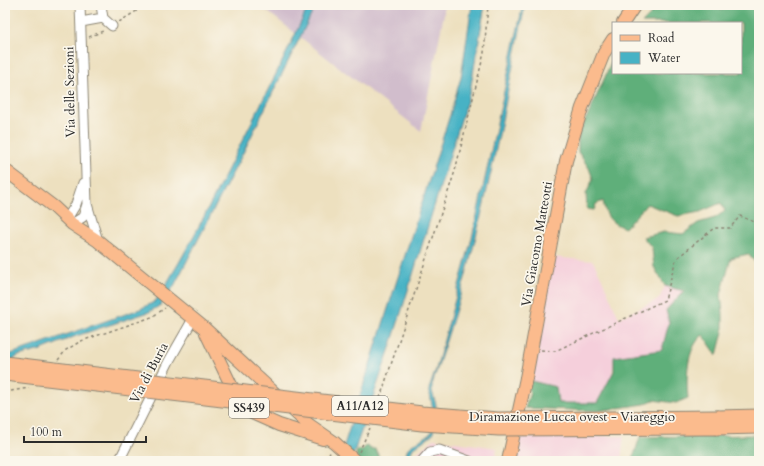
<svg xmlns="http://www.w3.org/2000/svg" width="764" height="466" font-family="Cardo,serif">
  <rect width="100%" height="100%" fill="#fbf7ec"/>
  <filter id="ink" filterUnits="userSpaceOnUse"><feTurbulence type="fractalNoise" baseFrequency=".025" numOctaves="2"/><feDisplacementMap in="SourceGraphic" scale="8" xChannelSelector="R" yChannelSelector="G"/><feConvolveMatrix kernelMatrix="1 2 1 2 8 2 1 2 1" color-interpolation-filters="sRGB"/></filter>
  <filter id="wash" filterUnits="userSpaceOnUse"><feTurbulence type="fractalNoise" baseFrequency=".012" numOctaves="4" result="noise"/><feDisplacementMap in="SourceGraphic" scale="16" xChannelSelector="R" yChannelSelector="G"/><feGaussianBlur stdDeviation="0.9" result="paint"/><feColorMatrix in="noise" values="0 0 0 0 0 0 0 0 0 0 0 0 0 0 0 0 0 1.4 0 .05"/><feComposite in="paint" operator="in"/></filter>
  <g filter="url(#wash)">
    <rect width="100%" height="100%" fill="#ede0bf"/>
    <path fill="#f5cfdb" d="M552,257l41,4 9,18 17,39 40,-19 6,-13 19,4 -18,20 3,12 -7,28 -48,7 -2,18 -15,28h-39l-31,-23z
      M624,436l-3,25h-107l5,-24z
      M434,439l63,9 -2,13h-83l2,-6z"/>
    <path fill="#d1bdcc" d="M259,5h185v9l-23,117z"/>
    <path fill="#5faf7a" stroke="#456d52" d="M655,5h57l10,5 9,-5h28v262l-11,-13 -17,4 -10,37 2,18v19l-6,23 -14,-20c-17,13 -17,44 -15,63l-12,5 -23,-3 -8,4 -48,7 -72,-3 5,-15 -3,-13 29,7 2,16h39l17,-32v-14l48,-7 7,-28 -3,-12 18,-19 -19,-5 -11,-19 -2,-19 -9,-11 21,-5 19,2 15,-11 17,-5 10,-7 -4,-8 -21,9 -22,4 -31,-12 -22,24c-15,-5 -19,-11 -22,-27l-7,3 -2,6 -7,-1 -1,-15 7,-15 -4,-11 -11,-16v-18l11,-21 24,-54v14h128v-50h-99l10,-10z
      M759,435v26h-127l8,-24z
      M366,446l3,1 1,2h5c3,4 3,8 6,12h-23l-2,-7 1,-3 2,-2 3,1z"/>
    <path fill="#47b2c5" stroke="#396e78" d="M309,5h7l-73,148 -69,133 -13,19 -12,7 -73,24 -35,14 -23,6 -7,5 -6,-4 6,-3 129,-45 14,-7 3,-3c32,-50 58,-104 85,-158 23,-45 46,-90 67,-136z
      M472,5h13l-15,86 -79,254 -40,116h-12l111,-346 11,-38z
      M523,5h2c-17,85 -33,171 -55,255 -11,42 -25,84 -38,125v6l4,14 -3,29 -20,14 -6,13h-3l4,-13 4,-3 18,-11 2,-5 1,-19 -4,-21 7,-20 36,-131z"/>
  </g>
  <g filter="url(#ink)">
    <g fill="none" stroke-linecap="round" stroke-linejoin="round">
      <g stroke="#8c8675" stroke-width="11">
        <path id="minor" d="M103,18l9,8
          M81,22l22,-4 -2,-13h2
          M87,204l11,37
          M67,219l9,-15 7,-21
          M72,224l11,-7 4,-13 -7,-199
          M119,461l50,-100 24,-42
          M422,461l8,-9 9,-2 30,11"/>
      </g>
      <g stroke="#8c8675" stroke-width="14">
        <path id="major" d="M623,23l12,-18
          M5,170l49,37 18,17 26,17 105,86 105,97 26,18 21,19
          M206,333l26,54 20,26 27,12 44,14
          M508,461l18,-83 40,-217 16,-53 22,-55 9,-14"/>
      </g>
      <g stroke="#8c8675" stroke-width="15">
        <path id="highway" d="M718,417l41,-1
          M716,428l43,-1"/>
      </g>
      <path stroke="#8c8675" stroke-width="1.5" stroke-dasharray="3 3" stroke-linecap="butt" d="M119,22l27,-17
        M89,37l14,-6
        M541,350l14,1 110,-51 11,-41 38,-31h16l10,-12 19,8
        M58,360l8,-10 15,-9 71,-24 13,-9
        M5,392l24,-4
        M380,398l75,-227 29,-118 4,-48
        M359,452l11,-24
        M327,461l3,-9"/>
      <use href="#minor" stroke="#fff" stroke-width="9"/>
      <use href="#major" stroke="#fbbb8d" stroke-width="12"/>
      <use href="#highway" stroke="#fbbb8d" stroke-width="13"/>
      <g stroke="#8c8675" stroke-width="15" stroke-linecap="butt">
        <path id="highway-bridge" d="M5,363l417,50 76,6 220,-2
          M5,374l417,50 77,5 217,-1"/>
      </g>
      <use href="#highway-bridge" stroke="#fbbb8d" stroke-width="13"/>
    </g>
  </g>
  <g text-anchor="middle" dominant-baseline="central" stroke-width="3.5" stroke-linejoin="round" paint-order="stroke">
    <g fill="#fbf7ec" stroke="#696865" stroke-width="1">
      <rect x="332" y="396" width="56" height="20" rx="3"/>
      <rect x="229" y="398" width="40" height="20" rx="3"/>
    </g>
    <g font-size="12" font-weight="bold" fill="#2b2b2b">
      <text x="360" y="406">A11/A12</text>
      <text x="249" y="408">SS439</text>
    </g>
    <g font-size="13" fill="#2b2b2b" stroke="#fbf7ec">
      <text transform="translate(70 92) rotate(-91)">Via delle Sezioni</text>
      <text transform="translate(537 244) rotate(-80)">Via Giacomo Matteotti</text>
      <text transform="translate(149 373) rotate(-62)">Via di Buria</text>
      <text x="572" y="417">Diramazione Lucca ovest - Viareggio</text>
    </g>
  </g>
  <rect width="764" height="466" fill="none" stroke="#fbf7ec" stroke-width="20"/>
  <rect x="612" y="22" width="130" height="52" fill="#fbf7ec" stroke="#a8a59f"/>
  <rect x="620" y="35" width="20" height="6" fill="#fbbb8d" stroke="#a8a59f"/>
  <text x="648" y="42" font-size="12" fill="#2b2b2b">Road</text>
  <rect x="620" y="52" width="20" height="12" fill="#47b2c5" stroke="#a8a59f"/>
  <text x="648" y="62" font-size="12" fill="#2b2b2b">Water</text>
  <path d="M24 436v6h122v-6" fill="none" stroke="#2b2b2b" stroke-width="2"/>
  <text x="30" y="436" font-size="12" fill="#2b2b2b" stroke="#fbf7ec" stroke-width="3" paint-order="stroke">100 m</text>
</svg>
